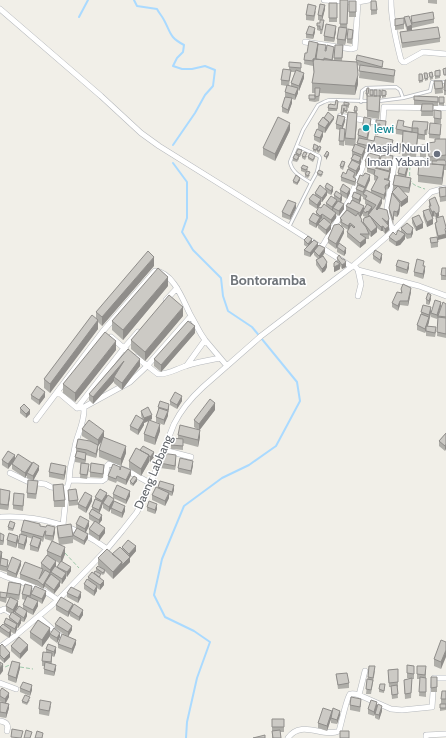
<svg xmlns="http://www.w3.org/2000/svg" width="446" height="738" font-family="Cabin,sans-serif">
  <rect width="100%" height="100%" fill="#f1efe8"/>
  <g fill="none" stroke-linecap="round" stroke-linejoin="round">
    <path stroke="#aadaff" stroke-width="2" d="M134,0l3,6 20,3c2,4 5,7 7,11 7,13 5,17 20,25l-1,7 -6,6 -4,8 9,3h10l13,-3 10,4 -2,16 -8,9 -10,18 -22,32
      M79,17l9,-17
      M173,163l14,19v36l-5,14 11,18 28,28 2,18 5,15 24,16 45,55 3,19 -24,45 -27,19 -27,13 -38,28 -22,53 -8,36 11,22 29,14 16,11 -13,36 -10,44 -1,16"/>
    <g stroke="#b5b8bc" stroke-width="4">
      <path id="lane" d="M379,101l24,-3 27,-7 2,-9h14
        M361,102l1,-11 4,-3 30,-1 4,3 3,8
        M297,146l22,10 1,2 -3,14 -6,11
        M289,227l22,-44c-9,-6 -19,-10 -21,-21l13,-32 15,-25 6,-3 5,-2 41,1"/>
    </g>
    <g stroke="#b5b8bc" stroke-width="6">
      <path id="street" d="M324,0l34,2 11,-2
        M391,0c0,20 5,41 10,60l2,2h2l18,-10 23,2
        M0,9l101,87 40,37 18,13 130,81 63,40
        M305,42l46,7 4,-1 3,-46
        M340,116l40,7 3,-2 1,-14h1l61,1
        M393,231l-3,-9 -3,-14 8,-49h26l7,5 18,-2
        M322,247l28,-48 17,-44 2,-1 26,5
        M354,265l4,5 61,16 27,10
        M358,270l3,14 -3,12
        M166,300l11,-12
        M111,337l15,13
        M136,357l22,17c9,1 18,-5 28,-8 11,-4 23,-6 34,-8
        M187,365l18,-25
        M58,392l19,16 47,-60 14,-16
        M77,408h4l5,-2 44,-24 17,-16 44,-50
        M36,420l67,-89 52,-60c18,1 28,29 35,43 4,7 7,13 11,20l4,6 22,26
        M164,450l27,7
        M10,473l19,9 16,2 6,3 7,1h9c3,-7 2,-10 3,-18 1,-8 4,-16 5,-24 3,-14 10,-24 9,-39
        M70,480l32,1 3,-2 2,-13 2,-2 19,7 22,12
        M1,517c38,-2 76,9 106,32
        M63,525l4,-37
        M0,574c12,6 24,8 36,13 8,3 15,8 22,13
        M0,611l4,-2 7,4
        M39,617l22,20
        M0,647l15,-11 43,-36 49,-51 15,-18 15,-19 17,-37 20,-51c7,-14 17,-26 29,-37l58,-51 93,-71 39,-34 38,-39 7,-2 8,-2
        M0,683l16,6
        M359,695l6,-24
        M0,721c6,1 9,3 7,10
        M288,738c13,-19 35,0 51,-7 2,-6 8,-35 11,-37 3,-1 6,0 9,1l32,14 11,1 30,-3 2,-29h12
        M426,738v-3l20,-1"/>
    </g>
    <path stroke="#9cc7a9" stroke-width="1" stroke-dasharray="4 2" stroke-linecap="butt" d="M410,166c-1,16 -1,18 15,23
      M65,553l14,15
      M0,664l5,3 7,-3
      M20,667l13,2"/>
    <use href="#lane" stroke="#fff" stroke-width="2.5"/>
    <use href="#street" stroke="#fff" stroke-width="5"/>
  </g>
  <path fill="#afaea9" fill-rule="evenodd" d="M340,0h8l-1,31 -2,14 -8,-1v-5l3,-12z
    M428,0h9v4l-9,-1z
    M349,1h7v16h-7z
    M371,1l6,9v4l-6,1z
    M329,3h8v19h-8z
    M325,9l-3,11 2,5 -2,9h-2v-3l-3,-1v-4l3,-3v-3h-2v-5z
    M316,11l-2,10 -8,-1v-5z
    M411,16l23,3v4l-22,5 -1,-7z
    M404,17l8,13 -3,1 31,7v4l-38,6 -2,-16 7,-1 -3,-9z
    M395,19l9,5v5l-9,1z
    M336,31l-2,11 -10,-1v-5z
    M315,32l-2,7 -7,-1v-4z
    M353,34l-1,10 -5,-1v-4z
    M335,45h8l-1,16 14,1v-2l27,6 -1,2 13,2 -1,13 -35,-5 1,-12 -3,-1 1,19 -3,11 -35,-2 -1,8 -4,1 -6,-1v-6h6v-2h-3v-10l2,-10 -1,-7 -9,-2 1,-11h2l11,-6 8,4h8l-1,9h1z
    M289,62l12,1v9l3,6 -5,13 -1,-1v3l-3,7 -3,-1v4l-4,11 -6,-2v-5l4,-10h-1v-5l2,-6 -6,-1v-5l8,-10zM291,72h4l-4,11v3h-2z
    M440,70v8l-5,1v-8z
    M432,72l1,7 -3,1 -1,-7z
    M424,73l4,5v2l-3,1z
    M419,74h3l1,8 -4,1z
    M446,80v15h-2v-5z
    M434,81h8l1,12 -8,1z
    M369,88l-1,8h2l3,-6v6h6l2,-5v7h-1l-1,21 -12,-2v-21h-1v-2z
    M382,90l4,1v6l-4,1z
    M414,96l24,1v9h-5v10h-12l1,-11h-8z
    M439,97h5v9l-5,-1z
    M344,102l5,3v3l-2,-1v6l-3,-1v-2l-1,5h-2v-2l3,-8z
    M338,103l-1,8h-9v-3z
    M355,106l2,1v13l-2,24 2,1 1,-10 4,-6 9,-6 -3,17 25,4 -3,11 -25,-6v3l-3,8 -1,-1v3l-1,3v4l-4,7h-1v2l1,5 -1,3 -14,-5v-4l5,-3 7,-18h-1v-5l2,-5 -9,-1v-7l9,-25z
    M441,115v8h-7v-5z
    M324,118l10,1 -9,14 -2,-1v4l-3,7 -6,-3v-4l7,-5 -3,-2v-5z
    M376,120l10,6 -1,8h-5v-5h-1l-1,6h-3z
    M345,121l-3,8 3,5 -1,12 -5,-1 1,-15 -4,-1v-5z
    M403,127l9,1 16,-1 -1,8h-2v5l-7,-1 -2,18 -14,-1 1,-21 -7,-1v-5z
    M441,129l-1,10h6v21h-1v1h1v9h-2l-2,15 -24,-3v-7l14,-11v-3h-3l-1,-18 7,-1 3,-3 -9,-1v-4z
    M290,130l-15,31 -12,-6v-7z
    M420,145l6,7v5h-6z
    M318,148l3,1 -2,4 -2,-1v-2l-1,2 -3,-1v-2z
    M397,149h4l-1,5 -3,-1z
    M296,153h6l-2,4h-1v2l-2,3 -4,-1v-3l3,-3z
    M302,156h5l-2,4 -3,-2z
    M381,156h12l-1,12 -1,-1 -2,14 1,5 -2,3 -2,1v5l-2,5 -2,-1v4l-2,5 9,16 -1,1 1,5 -4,4 -2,-3h-2l-4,-3v4l-6,5 -2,-2v4h-3v4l-6,5 -13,-11v-5l2,-3 -1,1 -5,-3 1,6 -8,16 -8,-6v-4l13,-13v-2l-1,-1v-5l6,-8v-4l4,-2 2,-4v-3l4,-4 1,-10 13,-3 -4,10 5,2v-2l5,-9 -2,-1v-5l-7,-3v-5l-2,-1v-5l15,1zM361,196l2,1v2l2,1v4l2,1 -3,4 -5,-5 2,-4zM363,213v3l3,1 -3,5v1l-3,-5z
    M308,157l7,1 -2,4 -5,-3z
    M345,164l-2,6 -3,-2v-2z
    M409,165l-3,13 5,5 -2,10 -6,-1 5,10 -7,5 -1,-1 -1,8 -2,3 -3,-1 -1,9 -4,-13v-4l3,-13v-3l2,-2h-1v-5l5,-9v-3z
    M301,168l7,1 -2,4 -5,-2z
    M317,173l6,1 -2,3 -4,-2z
    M305,174l5,1 -2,3 -3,-1z
    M300,180l-3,5 -4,-2v-2z
    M325,187l8,4 -2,4 -4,-2v2l-5,7h-1v2l-4,5 -8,-5v-5l6,-4v-2l10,-4z
    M446,187v14l-6,1 -1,-14z
    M340,190l10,3 -3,6 -5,-3v4l-1,3 3,6 -5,7 -3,-2v4l-5,6v5l-5,6 -8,-7v-3l-2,3 -7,-4v-4l7,-6v-2l5,-4 5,-2v-3l8,-5v-3l6,-2z
    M429,200l10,16 -1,1 5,-1 -5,24v7l-7,1 -1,-10 7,-1 -2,-10v-4h1v-5l-2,-2 -2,1 -1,-2 2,9 -6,3 -2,-5 -2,-6v-5l6,-2z
    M296,208l-6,12 -8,-3v-5z
    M412,218l11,10 -7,3 -4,-8z
    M401,228l12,5 -2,5 -4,1 -2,-3v3l-5,6 -4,1 -7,-5v-4l7,-2 5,-3z
    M304,240l8,1 13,11 -2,4 4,11 -2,4 -3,2 -6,-8v-5l2,-1 -4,-4v-3l-4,5 -6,-2v-5l3,-3 -3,-2z
    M337,247l9,6 -2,3 -7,-4z
    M373,255l9,4 -2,5 -7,-5z
    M337,258l9,9 -4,2 -2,-3v3l-6,3 3,-11z
    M154,266l-52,60 -4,-4v7l-48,64 -6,-5v-9l52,-61v-6z
    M396,266l13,2 -2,6 -11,-3z
    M424,266l1,5 -2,8 -9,-3v-4z
    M446,268v12h-5v-5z
    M168,286l-45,54 -11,-10v-9z
    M401,289l10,3 -3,14 -8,-1 -2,6 -6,-4v-4l9,-10z
    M426,299h5l-2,6 -3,-1z
    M446,304v34l-9,-2 1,-20z
    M441,306l-4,13 -6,-2v-3l-3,12 8,6 -1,5 -9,-1v-6l-1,3 -8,-3v-5l4,-10v-3l10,-1z
    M183,316l-38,45 -14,-12v-9z
    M195,333l-34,39 -7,-6v-7z
    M128,349l12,17 -18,24 -8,-7v-2l-21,23 -4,-4v-6z
    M116,350l-41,52 -12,-9v-9z
    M31,395l14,2 -6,8 -8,-6z
    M170,401h12l-5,8 -7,-4z
    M158,407l11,1 -5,17 -8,-3v-5l2,-6z
    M20,408l10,6 -4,4 -6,-5z
    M215,410l-16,20 1,7 -2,10 -15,-4v7l-12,-1v-11h7v-3l19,-6 -3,-2v-7z
    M141,411l11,8 -2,1 10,11 -5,14 -11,-4v-7l5,-13 -5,2v-1v3l-6,10 -8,-5v-4l12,-7 -1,-4z
    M82,429l22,9 22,15 -5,13 -22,-9v-7l3,-9 -4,5v3l-2,9 -10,-3v3l-1,5 4,6 -2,10 -7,-1 1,-15 -6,-1v-5l1,-4v-5l14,-7 -8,-5z
    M446,433l-1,18 -6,-5v-5z
    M136,448l18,9 -4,5 -1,-1v1l-8,14 -12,-8v-7z
    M2,460h13l-7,9 -6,-4z
    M176,460l-1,10 -15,-2v-5z
    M12,464l20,1 7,5 -6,11 5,5 -2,13 -9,-1v-5l5,-13 -5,-2v-3l-2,3 -13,-9z
    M193,465l-2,10 -13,-3v-4z
    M120,469l11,6 -5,10 -9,-4 -1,2 -8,-3v-4z
    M104,470l-1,8 -13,-1v-5z
    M66,471l-2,9 -15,-3v-5z
    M130,481h7l-4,5 -3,-2z
    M53,485l12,15v7h-11z
    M158,487l16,3 -2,6 -3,-1v3l-4,8 -13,-6v-5l6,-7z
    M0,489l10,6 -2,15 -8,-1z
    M68,490l10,10v5l-9,1z
    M113,494l17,2 -4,8 -13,-6z
    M95,497l19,5 11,9 -3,7 -11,-5v-5l-2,4 -6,-4v-4l-4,9 3,7 -3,4 6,9 -6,8 -10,-7v-5l5,-7 -5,-3v-5l3,-4v-3l3,-8z
    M24,499l-1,12 -10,-2v-4z
    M92,501l-6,12 -8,-5v-4z
    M147,507l10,2 -2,5 -8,-3z
    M76,524l13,2 -3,6 2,6 -4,7 -11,-6v-4l3,-6z
    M15,525l-2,6 -5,-1v-3z
    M40,526l15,6 -2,9 6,3 -2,-11v-7l16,10v7l-13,2 5,9 -3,8 9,9 -4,6 -1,-1v2l-4,6 -2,-1v3l-6,8 -9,-7v-1l-2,3 -5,-3 -18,-7v-5l21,-6v-5l6,-8v-4l5,-10 -7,-2v-3l-2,6 -2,-1v2l-3,9 -8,-2v-5l3,-6 -6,-2v4l-3,9 -6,-2v-5l3,-8v-4zM56,561l3,2 -2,5 -2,-2z
    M0,533l4,6 -1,6h-3z
    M7,540l11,1 -2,7 -9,-3z
    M122,547l14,4 -6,7v4l-17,17 -8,-8v2l-2,2 -7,-4v-3l4,-1 -2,-2v-7l14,-4 10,-5z
    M0,551l2,1v6l6,2v5l-1,7 -7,-2z
    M21,565l-5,13 -9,-3v-5z
    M94,573l7,4 -1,1 4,7 -4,5 -3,-2v3l-3,5 -10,-7v-5l4,-4v-3z
    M21,589l-2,11 -6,-1 5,7 -4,7 1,1v-2l8,-4v-3l2,-5 -3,-1v-5l10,-4 -2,8h1v-4l15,2 -4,8 -4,-3v5l-5,9 -6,-3v4l-3,6 -3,-1v2l-3,5h-1l-2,6 -4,-2v3l-2,3 -9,-6v-5l4,-2v-2l5,-3v-3l2,-3 -5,-3v-5l4,-8h-3v-5z
    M0,592l7,6 -1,5 -6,-2z
    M67,593l14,4 -3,6 -11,-6z
    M56,605l17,1 10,9 -4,6 -9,-5v-3l-2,4 -12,-7z
    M55,624l17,6 -4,6 8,8 -4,10 -14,-6v-4l7,-9 -10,-7z
    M30,632l20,1 10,4 -3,6 -7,-5v-2l-8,11 -12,-9z
    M446,642l-5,27 -7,-3v-7z
    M0,646l10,11 -6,6 -4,-4z
    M11,646l17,4 -8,9 -9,-8z
    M46,649l10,3 -2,5 -2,-1v8l4,5 -2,7 -10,-2v-8h-2v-5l4,-9z
    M407,665l7,1v13h-2l-1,19 -6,1 -1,-19 6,-2h-3z
    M369,666l6,5 -4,23h-5z
    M417,666l9,5v26l-7,-1 1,-17h-3z
    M20,668l-4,15 -8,-3v-5z
    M398,669v18h-1l1,11 -6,1 -1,-12h-2l-1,-17z
    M336,674l13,9v5l-11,1z
    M431,677h6v15h-6z
    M385,684l-1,9 -5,-1v-3z
    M20,688l12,2 -2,6 -10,-4z
    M0,691l9,6 -3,6 3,5 -3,10 -6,-1v-15h2l-2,-1z
    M446,691v13h-5v-5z
    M30,700l-3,5 -5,-2v-2z
    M361,704l-1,8 -10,-2v-5z
    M440,704h6v6l-6,1z
    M51,706l-2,10 -10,-2v-5z
    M377,707l5,4 -3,9 -4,-2v-4l-1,2 -6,-2v-5z
    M332,714l8,1 -3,9 -6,-1v-4l-4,12 -9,-3v-5z
    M272,719h12v13h-4l1,6h-9z"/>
  <path fill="#8f8d8a" d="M325,5v4l-3,12v-5z
    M412,25v5l-5,1v-4z
    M336,26v5l-2,11v-4z
    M315,28v4l-2,7v-4z
    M347,28v5l-2,12v-5z
    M304,73v5l-5,13v-5z
    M358,75v9l-3,11v-9z
    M298,88v5l-3,7v-5z
    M380,96v7l-1,16v-7z
    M292,98v5l-4,11v-4z
    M357,113v7l-2,26v-7z
    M334,117v2l-5,7v-2z
    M345,117v4l-3,10v-5z
    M371,119v4l-4,19v-4z
    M329,122v4l-4,7v-5z
    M290,123v7l-15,31v-7z
    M323,132v4l-3,7v-5z
    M393,140v4l-3,11v-4z
    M365,148v4l-3,8v-5z
    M329,153v2l-3,5v-3z
    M380,156v5l-5,12v-5z
    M361,157v5l-1,3v4l-4,7v-5l3,-4v-5z
    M409,161v4l-4,15v-5z
    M391,165v4l-3,15v-5z
    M444,165v7l-2,13v-7z
    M370,175v5l-7,14v3v-5l2,-4v-1z
    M300,178v2l-3,5v-2z
    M411,178v5l-2,10v-5z
    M390,181v5l-2,3v-4z
    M333,187v4l-2,4v-4z
    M350,189v4l-3,6v-5z
    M327,191v4l-5,7v-4z
    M386,191v4l-2,5v-5z
    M342,195v5l-2,4v-5z
    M361,195v5l-2,4v-4z
    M408,197v5l-7,5v-5z
    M382,198v5l-6,11v-5z
    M321,199v5l-4,5v-4z
    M337,200v5l-4,3v2l-1,2v-5z
    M296,203v5l-6,12v-4z
    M400,203v5l-1,6 -2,3v-5z
    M344,204v5l-5,7v-5z
    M364,206v5h-1v2l-3,5v-5z
    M372,207v5l-4,3v-3z
    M434,211v5l-2,1v-5z
    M439,212v4l-3,2v-4z
    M336,213v5l-5,6v5l-5,6v-5l5,-6v-4z
    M322,214v4l-2,2v-4z
    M320,217v5l-4,6v-4z
    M389,219v5l-1,3 1,-1v4l-4,4v-5l2,-2v-5z
    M433,219v5l-6,3v-5z
    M350,223v5l-2,2v-4z
    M423,223v5l-7,3v-4z
    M383,226v5h-2v-4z
    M377,227v5l-6,5v-5z
    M413,228v5l-2,5v-4z
    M344,229v4l-8,16v-5z
    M405,234v5l-5,6 -4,1v-4z
    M446,234v4l-8,2v-4z
    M366,238v5l-6,5v-5z
    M312,239v4l-4,5v-4z
    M318,243v5l-4,3v1l-4,5v-4z
    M325,248v4l-6,9v-5z
    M346,248v5l-2,3v-4z
    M382,254v5l-2,5v-4z
    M154,257v9l-52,60v-9z
    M327,262v5l-2,4 -3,2v-4z
    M346,262v5l-4,2v-4z
    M409,263v5l-2,6v-4z
    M340,264v5l-6,3v-5z
    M425,266v5l-2,8v-5z
    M168,277v9l-45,54v-10z
    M411,288v4l-3,14v-5z
    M431,295v4l-2,6v-4z
    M400,301v4l-2,6v-5z
    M441,302v4l-4,13v-4z
    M183,307v9l-38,45v-9z
    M431,307v5l-2,8v-5z
    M429,317v5l-4,11v-4z
    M98,320v9l-48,64v-9z
    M195,326v7l-34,39v-7z
    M116,341v9l-41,52v-9z
    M140,359v7l-18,24v-7z
    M124,361l-10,16v4l-21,23v-7z
    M45,392v5l-6,8v-5z
    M182,396v5l-5,8v-4z
    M215,403v7l-16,21v-7z
    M169,404v4l-1,6v-4z
    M30,410v4l-4,4v-4z
    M168,411v5l-4,9v-5z
    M152,415v4l-8,4v-5z
    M144,420v5l-6,10v-5z
    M160,424v7l-5,14v-7z
    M200,430v7l-2,10v-7z
    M104,431v7l-6,8v3l-2,9v-4l2,-8v-6z
    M446,444v5l-1,2v-5z
    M126,446v7l-5,13v-7z
    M154,452v5l-4,5v-5z
    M86,453v5l-1,6v-4z
    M15,455v5l-7,9v-5z
    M149,455v7l-8,14v-7z
    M176,455v5l-1,10v-4z
    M193,461v4l-2,10v-4z
    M32,463v5l-5,5v2l-2,3v-5z
    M39,466v4l-6,11v-5z
    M66,466v5l-2,9v-5z
    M131,470v5l-5,10v-5z
    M137,478v3l-4,5v-2z
    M174,485v5l-2,6v-4z
    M10,491v4l-2,15v-5z
    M130,491v5l-4,8v-4z
    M107,493v4l-5,8v2l-3,7v-4l3,-8v-1z
    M169,493v5l-4,8v-5z
    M92,496v5l-6,12v-5z
    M114,499v5l-5,8v-5z
    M157,504v5l-2,5v-4z
    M125,506v5l-3,7v-5z
    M102,515v5l-3,4v-4z
    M89,521v5l-4,8v-5z
    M55,527v5l-2,9v-5z
    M105,528v5l-6,8v-5z
    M88,534v4l-4,7v-4z
    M4,535v4l-1,6v-4z
    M18,536v5l-2,7v-5z
    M27,536v5l-3,9v-5z
    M41,539v4l-3,9v-4z
    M136,546v5l-6,7v4l-17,17v-7l9,-10 7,-5v-3z
    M65,547v7l-4,10v-7z
    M2,552v4l-2,8v-5z
    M21,561v4l-5,13v-4z
    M56,561v5l-6,8v4l-5,5v3l-2,3v-4l7,-12v-3z
    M71,567v4l-4,6v-5z
    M66,573v5l-4,6v-5z
    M60,581v5l-6,8v-4z
    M104,581v4l-4,5v-5z
    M32,586v4l-2,11v-5z
    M97,586v5l-3,5v-5z
    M46,591v5l-4,8v-5z
    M81,592v5l-3,6v-5z
    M18,601v5l-5,9v-5z
    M38,601v5l-5,9v-5z
    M73,604v5l-3,2v2l-2,4v-5z
    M83,610v5l-4,6v-4z
    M27,611v5l-3,6v-4z
    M21,618v5l-3,5v-4z
    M17,624v5l-2,5v-5z
    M72,626v4l-4,7v-5z
    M50,628v8l-8,11v-7z
    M11,630v5l-2,3v-5z
    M60,633v4l-3,6v-5z
    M76,640v4l-4,10v-5z
    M28,645v5l-8,9v-5z
    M56,647v5l-2,5v-5z
    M446,650v7l-5,12v-7z
    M10,653v4l-6,6v-4z
    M20,663v5l-4,15v-5z
    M3,664v7l-3,4v-7z
    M56,665v4l-2,7v-4z
    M32,685v5l-2,6v-4z
    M9,693v4l-4,7v-5z
    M377,702v5l-3,9v-4z
    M9,704v4l-3,10v-5z
    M382,706v5l-3,9v-5z
    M332,711v5l-5,15v-5z
    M340,711v4l-3,9v-4z"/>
  <path fill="#cccac5" stroke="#8f8d8a" d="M340,0h8l-1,24h-7z
    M349,1h7v11h-7z
    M371,1h5l1,9h-6z
    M329,3h8v15h-8z
    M308,4l8,2 -2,10 -8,-1z
    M320,4l5,1 -3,11 -4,-1z
    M433,12l1,7 -22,4 -1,-7z
    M409,16l3,9 -5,2 -3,-10z
    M404,18v6l-9,2v-7z
    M320,20h4l-2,10 -2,-1v-3h-3v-3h3z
    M326,24l10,2 -2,12 -10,-2z
    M309,26l6,2 -2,7 -7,-1z
    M339,27l8,1 -2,12 -8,-1z
    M438,27l2,11 -38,5 -2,-11z
    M348,29l5,1 -1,9h-5z
    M309,41l9,2 -3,16h-2l1,2 -10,-1 1,-7h2z
    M318,44l8,1 -1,6h1l1,-6 7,2 -2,13 -8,-2v2l-8,-1z
    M335,45h8l-1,13h-8z
    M357,55l26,6 -1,6 -26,-7z
    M313,59l44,3 1,13 -3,11 -43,-3 2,-11z
    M289,62l12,1v5l-12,-1z
    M360,65l35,5 -1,6 -35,-5z
    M446,68v7h-2l-1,-6z
    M283,69l8,1 -2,11 -8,-1z
    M296,70l8,3 -5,13 -8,-3z
    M440,70v6h-5v-5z
    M432,72l1,5h-3l-1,-4z
    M424,73h3l1,5 -3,1z
    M419,74h3l1,6 -4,1z
    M445,80h1v11l-2,-1z
    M434,81h8l1,7 -8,1z
    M287,85l11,3 -3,7 -10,-3z
    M315,88h5l-1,8 -4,1z
    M367,88h2l-1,6h-2z
    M370,90h3v5h-3z
    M374,90h3v6h-3z
    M379,90l2,1v5h-2z
    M382,90l4,1v4l-4,1z
    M309,95h6v4h-6z
    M367,96h13l-1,16 -12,-2z
    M414,96l24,1v5l-24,-2z
    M285,97l7,1 -4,12 -6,-3z
    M439,97h5v6h-5z
    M336,100l2,1 -1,8 -9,-1 1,-4 1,1v-1l5,1z
    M344,102l5,1v2h-5z
    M422,104h11v7h-12z
    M342,105l5,1v5l-3,-1v-2l-1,5h-2z
    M355,106l2,1v4h-3z
    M434,110l7,1v8l-7,-1z
    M328,112l6,5 -5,7v-2l-5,-4z
    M348,112l9,1 -2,26 -10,-1z
    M338,115l7,2 -3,9 -6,-2z
    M278,117l12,6 -15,31 -12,-6z
    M323,117l6,5 -4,6 -7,-4z
    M364,117l7,2 -4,19 -9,-3 1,-6h3z
    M376,120l10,1 -1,9 -5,-1v-5h-4z
    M398,120l6,1 -1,5 9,2 1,-7 15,1 -1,8h-2v5l-7,-1v-6h-6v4l-16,-3z
    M430,123l11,1 -1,11 -11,-1z
    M376,125h3l-1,5h-3z
    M340,128l5,1 -1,12h-5z
    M317,129l6,3 -3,6 -6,-2z
    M403,131l15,2 -2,17 -14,-1z
    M375,136l18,4 -3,11 -33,-8 2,-5 15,3z
    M435,139h11v16l-17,2 -1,-14 7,-1z
    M314,144l4,2 -2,4 -3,-1z
    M355,144l10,4 -3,7 -10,-4z
    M398,144h3l-1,5h-3z
    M420,145h6v7h-6z
    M319,146l2,1 -2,4 -2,-1z
    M298,149l4,1 -2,5 -4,-2z
    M327,151l2,2 -3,4 -2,-1z
    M304,152l3,1 -2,4 -3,-1z
    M310,153l5,3 -2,4 -5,-3z
    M369,153l11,3 -5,12 15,4 -2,7h-4l6,2 -2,4h-2l-1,2 1,4 -2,4 -13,-5 7,-13 -4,-2 1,-5 -8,-2 2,-4 -4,-3z
    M295,154l4,2 -2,4 -4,-2z
    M354,154l7,3 -2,5 -8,-3z
    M387,155l6,1 -1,7 -12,-2 1,-5z
    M352,160l8,4 -4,7 -8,-4z
    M404,160l5,1 -4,14 -7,-2 3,-12 3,1z
    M437,160h8v1h1v4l-14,-1v-3h5z
    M342,161l3,1 -2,5 -3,-1z
    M379,162l12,3 -2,6 -11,-3z
    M419,163l25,2 -2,13 -24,-3z
    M303,165l5,2 -2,3 -5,-2z
    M348,169l7,4 -2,4 3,2 -1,3 -14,-5 2,-5 3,2z
    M319,170l4,2 -2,3 -4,-2z
    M307,171l3,1 -2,4 -3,-2z
    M365,173l5,2 -5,12 -8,-4 3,-8 3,1z
    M296,175l4,3 -3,5 -4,-2z
    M395,175l16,3 -2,10 -16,-3z
    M327,183l6,4 -2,4 -6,-4z
    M343,184l7,5 -3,5 -7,-4z
    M320,185l7,6 -5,7 -7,-5z
    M358,185l7,3 -2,4 -7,-3z
    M398,186l10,11 -7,5 -9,-10z
    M446,187v9l-6,1 -1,-9z
    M366,190l16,8 -6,11 1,1 2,-2 8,2 2,9 -2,3 -5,-4 7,8 -4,3 -2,-3 -2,1 -11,-11 7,11 -6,5 -8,-10 1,-4 6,-2 -2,-1 8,-10 -11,-6 2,-3 -4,-2z
    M336,191l6,4 -2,4 -6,-4z
    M354,192l7,3 -2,5 -7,-3z
    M392,193l8,10 -1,6 -2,3 -3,-1 -1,9 -4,-12z
    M313,194l8,5 -4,6 -8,-6z
    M331,196l6,4 -5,7 -6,-4z
    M435,197l4,10v5l-3,2 -2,-3 -2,1 -3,-6h2l-2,-6z
    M288,200l8,3 -6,13 -8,-4z
    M352,200l12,6 -4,7 -14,-7 2,-3 2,1z
    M338,201l6,3 -5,7 -6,-3z
    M324,204l12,9 -5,7 -9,-6 -2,2 -4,-4 3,-5 2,1z
    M367,204l5,3 -4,5 -1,-1 -1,2 -3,-2z
    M429,209l4,10 -6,3 -2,-5 -2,-6z
    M347,210l9,6 2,-3 4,7 -1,1 5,6 3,7h-9l6,4 -6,5 -13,-11 4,-7 3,3 1,-1 -5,-4 -2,3 -7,-4 1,-2 -2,-2z
    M313,213l7,4 -4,7 -7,-4z
    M419,215l4,8 -7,4 -4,-9z
    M443,216l3,11v1l-1,1 1,5 -8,2 -3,-13 2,-1 -1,-4z
    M324,218l7,6 -5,6 -8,-6z
    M407,223l6,5 -2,6h-4l-6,-6z
    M339,224l5,5 -8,15 -8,-5 6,-14z
    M398,230l7,4 -5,6 -4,2 -7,-5 4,-5 3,3z
    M308,236l4,3 -4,5 -4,-4z
    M437,237l1,5 -7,1 -1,-5z
    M314,240l4,3 -8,10 -6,-3z
    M339,243l7,5 -2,4 -7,-5z
    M319,245l6,3 -6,8 -5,-5z
    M375,250l7,4 -2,6 -7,-5z
    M148,251l6,6 -52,60 -6,-5z
    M339,255l3,4h2l2,3 -4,3 -5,-7z
    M323,256l4,6 -2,4 -3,3 -6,-9z
    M417,259l7,2 -1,5h2l-2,8 -9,-2z
    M398,260l11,3 -2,7 -11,-4z
    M336,261l4,3 -6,3v-4z
    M158,268l10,9 -45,53 -11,-9z
    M442,268h4v8l-5,-1z
    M403,284l8,4 -3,13h-8l-2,5 -6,-3 5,-11 5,1 -1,-4z
    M428,293l3,2 -2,6 -3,-2z
    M169,295l14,12 -38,45 -14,-12z
    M435,300l6,2 -4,13 -6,-2z
    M443,302l3,2v13l-8,-1z
    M423,305l8,2 -2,8 -8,-3z
    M421,314l8,3 -4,12 -8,-4z
    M92,315l6,5 -48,64 -6,-5z
    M438,317l8,1v16l-9,-2z
    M188,321l7,5 -34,39 -7,-6z
    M426,326l10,1 -1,6 -9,-2z
    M105,332l11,9 -41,52 -12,-9z
    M128,349l12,10 -18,24 -8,-6 10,-16 -31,36 -4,-3z
    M37,386l8,6 -6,8 -8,-5z
    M175,392l7,4 -5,9 -7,-4z
    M210,399l5,4 -16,21 -5,-4z
    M160,401l9,3 -1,6 -10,-3z
    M24,404l6,6 -4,4 -6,-6z
    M148,407l4,8 -8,3 -3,-7z
    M159,408l9,3 -4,9 -8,-3z
    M136,415l8,5 -6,10 -8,-4z
    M89,420l15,11 -6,9 -16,-11z
    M149,420l11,4 -5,14 -11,-4z
    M180,425l20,5 -2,10 -20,-5z
    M446,433v11l-1,2 -6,-5z
    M103,437l23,9 -5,13 -22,-9z
    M171,438l12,1v7l-12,-1z
    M78,439l12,2 8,4 -2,9 -9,-4 -11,-2z
    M143,446l11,6 -4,5 -1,-1v-1l-9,-5z
    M136,448l13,7 -8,14 -12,-8z
    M8,451l7,4 -7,9 -6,-4z
    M77,451l9,2 -1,7 -10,-3z
    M162,453l14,2 -1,11 -15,-3z
    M18,454l14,9 -7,10 -13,-9z
    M180,458l13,3 -2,10 -13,-3z
    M33,462l6,4 -6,10 -6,-3z
    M51,463l15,3 -2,9 -15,-3z
    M81,463l8,1 -2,11 -7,-1z
    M91,463l13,2 -1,9 -13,-2z
    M113,464l7,3v3l1,-4 10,4 -5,10 -9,-4 -1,3 -8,-3z
    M134,476l3,2 -4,6 -3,-3z
    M28,480l10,1 -2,13 -9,-1z
    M160,481l14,4 -2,7 -14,-5z
    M63,484l2,16 -11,1 -1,-16z
    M117,485l13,6 -4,9 -13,-6z
    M156,487l13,6 -4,8 -13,-6z
    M0,489l10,2 -2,14 -8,-1z
    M76,489l2,11 -9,1 -1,-11z
    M100,489l7,4 -5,8 -7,-4z
    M85,492l7,4 -6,12 -8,-4z
    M14,493l10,1 -1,12 -10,-1z
    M108,495l6,4 -5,8 -6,-4z
    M95,499l7,3 -3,8 -7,-3z
    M114,501l11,5 -3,7 -11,-5z
    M149,501l8,3 -2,6 -8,-3z
    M92,509l10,6 -3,5 -10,-6z
    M80,516l9,5 -4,8 -9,-5z
    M24,520l16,4v2l6,1 1,-2 8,2 -2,9 -8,-1 1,-4h-1l-2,6 -22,-6z
    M10,521l5,2 -2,6 -5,-2z
    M95,521l10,7 -6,8 -10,-7z
    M71,524l2,12 -14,2 -2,-12z
    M77,528l11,6 -4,7 -11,-6z
    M0,533l4,2 -1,6 -3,-1z
    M9,533l9,3 -2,7 -9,-3z
    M20,534l7,2 -3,9 -6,-2z
    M33,536l8,3 -3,9 -8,-3z
    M128,540l8,6 -7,8 -7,-7z
    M52,541l13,6 -4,10 -14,-6z
    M120,547l10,10 -8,8v-3l-10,-8z
    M107,549l15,13 -9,10 -15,-14z
    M0,551l2,1 -2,7z
    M47,555l9,6 -6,9 -9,-7z
    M12,557l9,4 -5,13 -9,-4z
    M1,558l7,2 -1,7 -7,-2z
    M61,561l10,6 -4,5 -10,-5z
    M25,562l18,7 -4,10 6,-9 5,3 -7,12 -5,-4 -18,-7z
    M55,566l11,7 -4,6 -11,-7z
    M98,566l7,4 -2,3 -7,-5z
    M95,571l6,3 -2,3 -5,-4z
    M92,572l12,9 -4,4 -12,-8z
    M51,574l9,7 -6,9 -9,-7z
    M87,579l10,7 -3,5 -10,-7z
    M9,582l12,2 -2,11 -12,-2z
    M25,584l7,2 -2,10 -8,-2z
    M35,586l11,5 -4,8 -11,-5z
    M71,587l10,5 -3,6 -11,-5z
    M0,592l7,1 -1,5 -6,-1z
    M27,596l11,5 -5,9 -10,-5z
    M10,597l8,4 -5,9 -7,-4z
    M61,597l12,7 -5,8 -12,-7z
    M74,604l9,6 -4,7 -9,-6z
    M19,606l8,5 -3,7 -9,-6z
    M12,612l9,6 -3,6 -9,-7z
    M60,617l12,9 -4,6 -13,-8z
    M6,618l11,6 -2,5 -11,-6z
    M38,620l12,8 -8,12 -12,-8z
    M3,624l8,6 -2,3 -9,-6z
    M54,628l6,5 -3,5 -7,-4z
    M62,634l14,6 -4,9 -14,-5z
    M19,637l9,8 -8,9 -9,-8z
    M441,640l5,2v8l-5,12 -7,-3z
    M2,644l8,9 -6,6 -4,-4v-9z
    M48,644l8,3 -2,5 -8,-3z
    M43,652l9,1 -1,9 -9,-1z
    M12,661l8,2 -4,15 -8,-3z
    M0,662l3,2 -3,4z
    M45,662l11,3 -2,7 -10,-3z
    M407,665l7,1v8l-7,-1z
    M369,666h6l-2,12 -5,-1z
    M417,666h9l-1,9 -8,-1z
    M398,669v13l-9,1 -1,-13z
    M347,673l2,10 -11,2 -2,-11z
    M420,677l6,1v14h-7z
    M431,677h6v10l-6,1z
    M412,678l-1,15 -6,1 -1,-14z
    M367,679l6,1 -2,10 -5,-1z
    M23,682l9,3 -2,7 -10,-4z
    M380,684h5l-1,7 -5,-2z
    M397,685l1,9 -6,1 -1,-9z
    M2,688l7,5 -4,6 -5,-3v-5z
    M442,691h4v8h-5z
    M25,695l5,2 -3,6 -5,-2z
    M351,697l10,2 -1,8 -10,-2z
    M40,700l11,2 -2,9 -10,-2z
    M371,700l6,2 -3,10 -6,-3z
    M0,702l9,2 -3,9 -6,-1z
    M378,704l4,2 -3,9 -4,-1z
    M440,704h6v4h-6z
    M323,708l9,3 -5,15 -9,-3z
    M333,708l7,3 -3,9 -6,-2z
    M272,719h12v8h-12z
    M12,729l11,2 -2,7 -10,-1z
    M26,730l6,2 -2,6h-6z
    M280,730l1,8h-8l-1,-7z
    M37,731l6,2 -1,5h-7z
    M340,731h9v7h-9z
    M265,735v3h-12z"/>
  <circle fill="#0f9aa8" stroke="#fff" stroke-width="1.5" cx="366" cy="128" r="4"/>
  <circle fill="#6b7280" stroke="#fff" stroke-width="1.5" cx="437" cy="154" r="4"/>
  <g text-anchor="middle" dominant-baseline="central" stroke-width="3" stroke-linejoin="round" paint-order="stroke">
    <g font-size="12" fill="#0d838f" stroke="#fff" text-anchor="start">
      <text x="374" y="128">lewi</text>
    </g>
    <g font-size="12" fill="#5b616d" stroke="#fff" text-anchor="end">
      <text x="429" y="147">Masjid Nurul<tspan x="429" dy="14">Iman Yabani</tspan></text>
    </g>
    <g font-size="12" fill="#5f6368" stroke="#fff">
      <text transform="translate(153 472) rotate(-67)">Daeng Labbang</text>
    </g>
    <g font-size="14" font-weight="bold" fill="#70757a" stroke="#fff">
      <text x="268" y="280">Bontoramba</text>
    </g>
  </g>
</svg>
